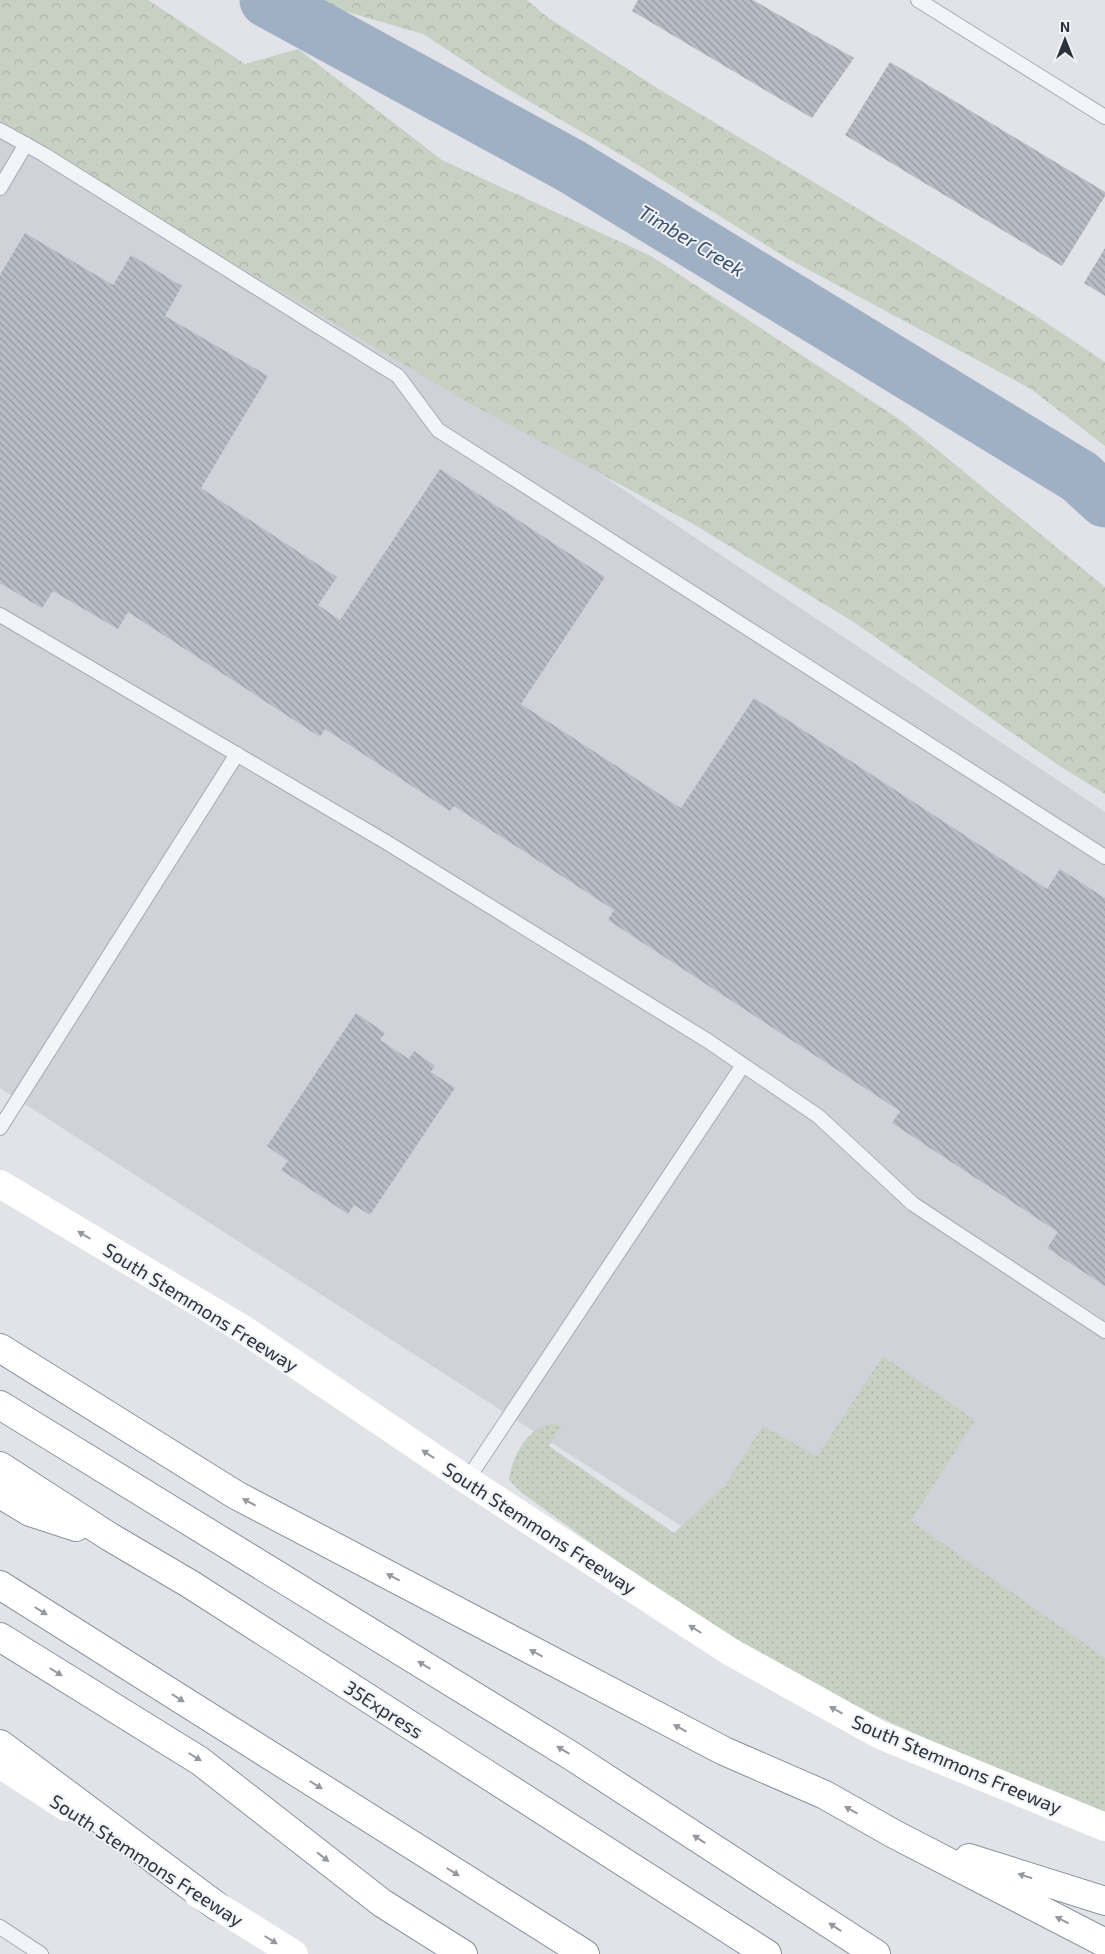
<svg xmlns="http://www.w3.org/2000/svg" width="1105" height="1954" font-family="'Exo 2',sans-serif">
  <defs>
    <pattern id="grass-dots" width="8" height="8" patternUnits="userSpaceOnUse" patternTransform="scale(1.25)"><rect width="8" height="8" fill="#c6d1c3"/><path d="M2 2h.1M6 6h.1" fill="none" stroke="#aab4a8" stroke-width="1.8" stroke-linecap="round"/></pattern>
    <pattern id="forest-crowns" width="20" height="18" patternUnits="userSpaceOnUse" patternTransform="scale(1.25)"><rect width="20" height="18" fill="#c6d1c3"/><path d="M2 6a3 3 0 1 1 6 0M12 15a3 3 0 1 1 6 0" fill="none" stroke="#aab4a8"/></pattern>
    <pattern id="building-back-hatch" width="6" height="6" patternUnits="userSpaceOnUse" patternTransform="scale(1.25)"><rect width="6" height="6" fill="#b8bcc4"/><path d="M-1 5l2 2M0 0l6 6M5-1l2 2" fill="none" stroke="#9699a0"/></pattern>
  </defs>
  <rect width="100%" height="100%" fill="#e1e3e8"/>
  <path fill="#cfd2d9" d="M5,120l589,350 511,342v846l-368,-96 -737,-474v-958z"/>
  <path fill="url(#grass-dots)" d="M883,1356l92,64 -64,101 194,137v154c-92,-38 -186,-73 -275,-119 -108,-56 -209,-128 -308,-200l-13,-13c3,-25 23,-63 53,-55l-13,21 125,87 51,-48 38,-59 54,30z"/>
  <path fill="url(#forest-crowns)" d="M0,0h148l97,64 53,-15 144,111 209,96 251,165 203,166v207l-47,-29 -203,-142 -160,-98 -235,-127 -460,-274z
    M306,0h221l20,17 110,71 376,226 72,48v84l-74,-57 -246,-132 -150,-94 -134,-78 -78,-51z"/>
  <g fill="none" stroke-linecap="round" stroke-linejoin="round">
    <path stroke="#a0b0c4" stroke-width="55" d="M267,0l304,166 509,311 25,23"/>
  </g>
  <path fill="url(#building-back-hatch)" d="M638,0h115l101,58 -42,60 -180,-107z
    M890,62l215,130v4l-43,70 -217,-131z
    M25,233l88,52 18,-30 51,31 -17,30 103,60 -67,112 136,89 -19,28 22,15 100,-151 165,108 -84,127 160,104 73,-110 293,191 13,-20 45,29v388l-58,-38 11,-16 -166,-109 8,-12 -292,-191 6,-10 -160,-104 -4,5 -125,-82 -5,8 -192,-125 -10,17 -65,-38 -11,17 -42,-25v-308z
    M1105,248v48l-21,-13z
    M356,1013l29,20 -5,7 29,19 5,-8 21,15 -4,6 24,16 -85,127 -16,-10 -6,9 -67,-44 7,-9 -21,-15z"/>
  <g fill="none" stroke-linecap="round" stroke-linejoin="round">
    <g stroke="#a7aab1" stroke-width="16">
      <path id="lane" d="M918,0l187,117
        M0,130l43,24 355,222 40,54 667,427
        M0,188l26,-44
        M0,615l386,227 322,199 110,75 95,88 192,127
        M0,1128l237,-374
        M467,1480l276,-415
        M0,1927l41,27"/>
    </g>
    <g stroke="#8a919d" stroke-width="30">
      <path id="highway" d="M0,1348l236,147 488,256 101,44 69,39 211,109
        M0,1405l570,350 306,199
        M0,1466l110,71 80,47 577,370
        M0,1494l30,18 46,15
        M0,1585l585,369
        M0,1637l200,124 182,142 81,51
        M0,1744l218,163
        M969,1858l136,43"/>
    </g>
    <use href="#lane" stroke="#f3f4f7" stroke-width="14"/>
    <path stroke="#fff" stroke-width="28" d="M0,1184l243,145 224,151 262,171 151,84 225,92
      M0,1764l66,43
      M198,1894l96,60"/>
    <use href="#highway" stroke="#fff" stroke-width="28"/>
  </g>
  <defs><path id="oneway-solid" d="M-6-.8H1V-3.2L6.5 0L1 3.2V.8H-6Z" transform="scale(1.25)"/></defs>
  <g fill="#95989e">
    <use href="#oneway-solid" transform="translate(84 1235) rotate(-149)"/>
    <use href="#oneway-solid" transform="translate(428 1454) rotate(-146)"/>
    <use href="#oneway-solid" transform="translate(249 1502) rotate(-152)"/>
    <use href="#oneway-solid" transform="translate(393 1577) rotate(-152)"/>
    <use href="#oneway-solid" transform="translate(41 1611) rotate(32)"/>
    <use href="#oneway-solid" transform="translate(695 1629) rotate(-148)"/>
    <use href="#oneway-solid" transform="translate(536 1653) rotate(-152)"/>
    <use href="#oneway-solid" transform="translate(424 1665) rotate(-149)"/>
    <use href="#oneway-solid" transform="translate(56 1672) rotate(32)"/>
    <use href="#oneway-solid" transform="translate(178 1698) rotate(32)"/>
    <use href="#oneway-solid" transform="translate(836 1710) rotate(-151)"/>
    <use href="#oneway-solid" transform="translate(680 1728) rotate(-152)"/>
    <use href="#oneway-solid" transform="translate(563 1750) rotate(-149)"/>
    <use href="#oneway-solid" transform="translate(195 1757) rotate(32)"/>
    <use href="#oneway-solid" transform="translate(316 1785) rotate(32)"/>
    <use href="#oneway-solid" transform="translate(851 1810) rotate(-151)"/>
    <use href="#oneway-solid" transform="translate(699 1839) rotate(-147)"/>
    <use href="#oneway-solid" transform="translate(323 1857) rotate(38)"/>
    <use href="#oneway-solid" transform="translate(453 1872) rotate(32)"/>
    <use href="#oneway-solid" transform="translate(1025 1876) rotate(-162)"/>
    <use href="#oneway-solid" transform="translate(1062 1920) rotate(-153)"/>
    <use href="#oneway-solid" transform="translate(835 1927) rotate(-147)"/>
    <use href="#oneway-solid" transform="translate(271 1940) rotate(32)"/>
  </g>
  <g text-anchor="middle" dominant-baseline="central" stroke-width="4" stroke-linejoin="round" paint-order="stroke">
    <g font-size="19" fill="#2b313d" stroke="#f0f2f5">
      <text transform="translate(201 1307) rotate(32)">South Stemmons Freeway</text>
      <text transform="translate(540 1528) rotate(33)">South Stemmons Freeway</text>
      <text transform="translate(384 1709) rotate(33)">35Express</text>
      <text transform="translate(957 1764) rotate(23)">South Stemmons Freeway</text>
      <text transform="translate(147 1860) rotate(33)">South Stemmons Freeway</text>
    </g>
    <g font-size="20" font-style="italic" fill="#3a4f6d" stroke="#f0f2f5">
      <text transform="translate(692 240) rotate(31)">Timber Creek</text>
    </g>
  </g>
  <g transform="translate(1065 40)" stroke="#f0f2f5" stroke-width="4" paint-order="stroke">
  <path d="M0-4L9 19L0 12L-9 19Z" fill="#2b313d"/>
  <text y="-8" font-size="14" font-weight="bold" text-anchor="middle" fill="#2b313d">N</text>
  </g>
</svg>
